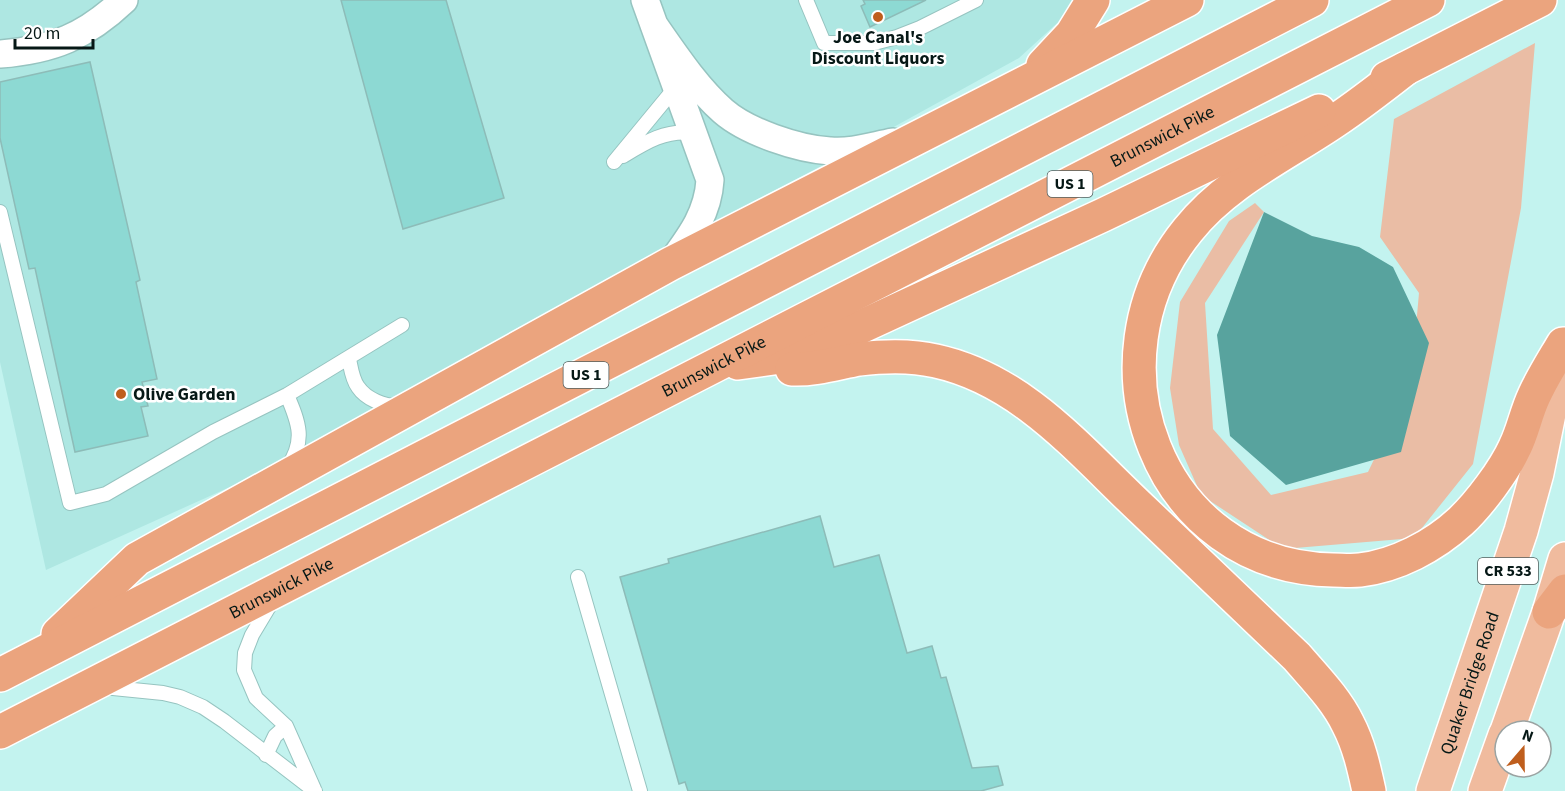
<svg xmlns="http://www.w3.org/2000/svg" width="1565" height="791" font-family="'Source Sans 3',sans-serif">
  <rect width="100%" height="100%" fill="#c3f3ef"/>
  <path fill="#aee7e2" d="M0,0h1078v4l-59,54 -167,92 -159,83 -399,225 -248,112 -46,-208z"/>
  <path fill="#eabda5" d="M1535,43l-14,165 -48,256 -59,74 -131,11 -82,-54 -22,-50 -9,-57 10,-86 49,-81 26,-18 9,9 -59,91 8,126 58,66 97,-23 43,-90 8,-89 -39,-56 14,-118z"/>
  <path fill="#58a39e" d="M1264,212l48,24 47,11 34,20 36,76 -28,109 -115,33 -56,-49 -13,-101z"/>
  <path fill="#8dd9d3" stroke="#8dbcb8" stroke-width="1.5" d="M341,0h105l58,198 -101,31z
    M863,0h63l-56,27 -9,-21 4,-2z
    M90,62l50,218 -4,2 21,97 -15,3 6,24 -7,1 7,29 -73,16 -40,-184 -6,1 -29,-131v-56z
    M820,516l14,51 45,-12 28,98 25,-7 9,32 5,-1 26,91 26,-2 5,19 -22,6h-293l-3,-9 -6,2 -59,-207 49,-14 -1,-4z"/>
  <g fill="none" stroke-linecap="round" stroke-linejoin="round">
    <g stroke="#96c4c0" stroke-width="16">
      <path id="service" d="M806,0l18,43h50l23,-6 23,-9 56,-28
        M623,156c23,-14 42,-26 69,-23
        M614,162l61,-74
        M0,212l70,291 36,-9 107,-62 74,-37 115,-70
        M349,359c2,9 3,20 9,28 8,12 27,20 41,19
        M287,468c19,-27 12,-45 0,-73
        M578,577l62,214
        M273,600l-21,35 -7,18 -1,17 12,28 30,28 28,63
        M103,687l60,6 17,4 23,10 21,14 91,70
        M266,755l9,-19 11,-10"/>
    </g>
    <g stroke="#96c4c0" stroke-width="30">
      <path id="minor" d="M645,0l65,180c-2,34 -20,57 -39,83
        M654,25c21,30 42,62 69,86 24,21 75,38 107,40 21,2 42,-5 63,-9
        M0,54c53,-4 86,-18 124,-54"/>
    </g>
    <g stroke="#fff" stroke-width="36">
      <g id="primary">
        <path d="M1507,731l42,-119 16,-53"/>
        <path id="s1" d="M1433,791l88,-260 16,-58 25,-123"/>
        <path d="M1485,791l20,-56"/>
      </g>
    </g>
    <g stroke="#fff" stroke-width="36">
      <g id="trunk">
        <path d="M1043,65l29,-31 21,-34"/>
        <path d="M1405,69c-23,18 -46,36 -70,52 -50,34 -109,61 -147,109 -106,130 -31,337 145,340 8,0 18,1 27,0 36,-4 74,-24 101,-49 18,-17 43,-50 54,-74 8,-16 11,-34 19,-51 8,-18 19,-35 29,-52"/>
        <path d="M1387,78l153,-78"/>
        <path d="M738,363l64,-9 301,-139 216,-104"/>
        <path d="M792,369c23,1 45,-6 67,-10 25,-3 52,-4 77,2 87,19 145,91 207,149 51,49 102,98 154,147 18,21 39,42 51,67 11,21 16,44 21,67"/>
        <path d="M1549,612l16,-21"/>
        <path d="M58,634l79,-75 533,-295 517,-264"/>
        <path d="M0,675l1312,-675"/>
        <path id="s2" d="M0,732l1428,-732"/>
      </g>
    </g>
    <use href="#service" stroke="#fff" stroke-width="14"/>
    <use href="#minor" stroke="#fff" stroke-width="27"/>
    <use href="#primary" stroke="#f0bb9e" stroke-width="33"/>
    <use href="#trunk" stroke="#eba47e" stroke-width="33"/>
  </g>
  <g fill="#bf5e1d" stroke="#fff" stroke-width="2">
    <circle cx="878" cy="17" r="6"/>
    <circle cx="121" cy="394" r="6"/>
  </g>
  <g text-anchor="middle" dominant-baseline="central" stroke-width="5" stroke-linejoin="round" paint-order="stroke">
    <g fill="#fff" stroke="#515d5c" stroke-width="1.5">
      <rect x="1047.5" y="171" width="45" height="26" rx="4.5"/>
      <rect x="563.5" y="362" width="45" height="26" rx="4.5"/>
      <rect x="1478" y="558" width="60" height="26" rx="4.5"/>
    </g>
    <g font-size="16" font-weight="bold" fill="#061816">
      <text x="1070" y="184">US 1</text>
      <text x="586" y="375">US 1</text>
      <text x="1508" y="571">CR 533</text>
    </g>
    <g font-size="18" font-weight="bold" fill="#061816" stroke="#fff">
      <text x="878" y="37">Joe Canal's<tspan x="878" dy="21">Discount Liquors</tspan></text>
      <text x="133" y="394" text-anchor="start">Olive Garden</text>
    </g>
    <g font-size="18" fill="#061816" stroke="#fff">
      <text stroke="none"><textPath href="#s2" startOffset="1306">Brunswick Pike</textPath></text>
      <text stroke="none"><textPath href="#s2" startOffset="802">Brunswick Pike</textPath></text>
      <text stroke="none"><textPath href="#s2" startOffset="316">Brunswick Pike</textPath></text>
      <text stroke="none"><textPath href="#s1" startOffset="114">Quaker Bridge Road</textPath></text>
    </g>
  </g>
  <g transform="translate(1523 749) rotate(20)"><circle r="28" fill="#ffffff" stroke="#9ba3a2" stroke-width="1.5"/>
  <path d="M0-4.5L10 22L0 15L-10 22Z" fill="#bf5e1d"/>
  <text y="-9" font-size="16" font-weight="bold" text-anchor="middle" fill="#061816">N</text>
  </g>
  <path d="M15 39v9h78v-9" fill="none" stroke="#061816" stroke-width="3"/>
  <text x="24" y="39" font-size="18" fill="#061816" stroke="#ffffff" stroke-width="4.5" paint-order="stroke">20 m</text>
</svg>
